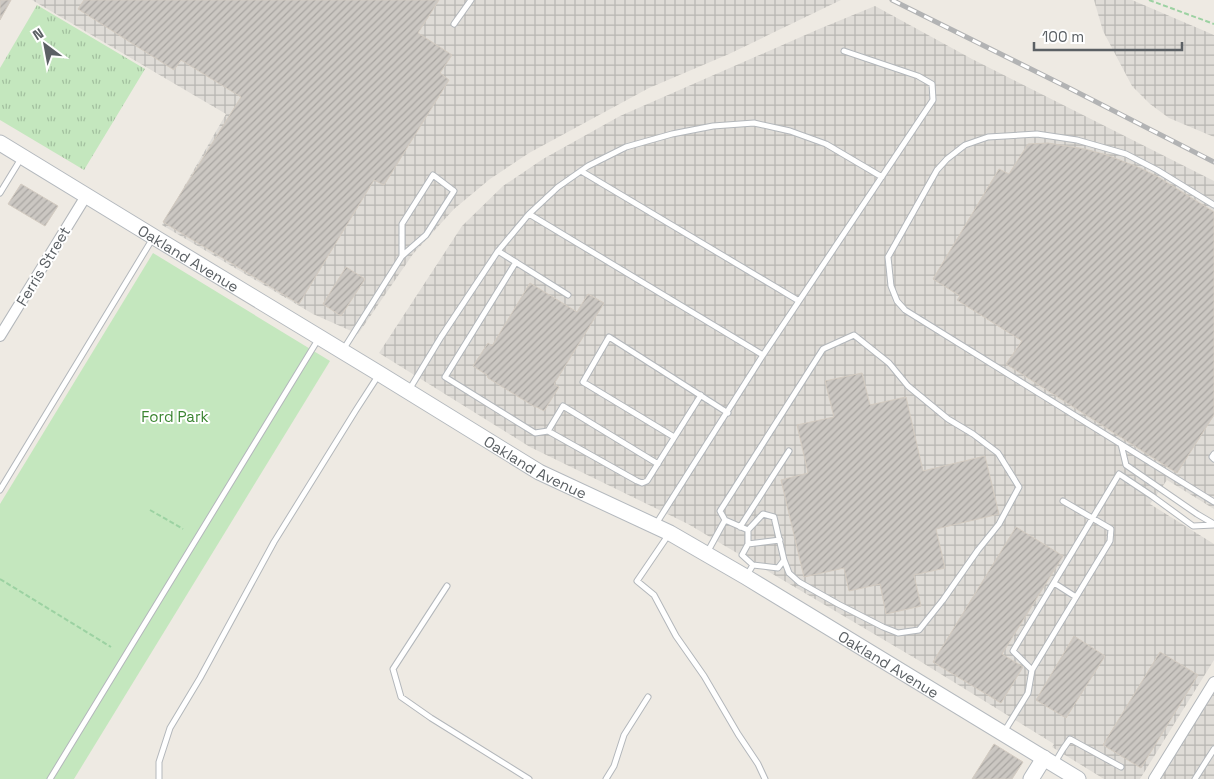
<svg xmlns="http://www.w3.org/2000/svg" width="1214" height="779" font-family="'Space Grotesk',sans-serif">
  <defs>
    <pattern id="industrial-grid" width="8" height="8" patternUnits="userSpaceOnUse" patternTransform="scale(1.25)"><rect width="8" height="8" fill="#dfdcd7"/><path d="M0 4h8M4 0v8" fill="none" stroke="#b8b6b2"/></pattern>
    <pattern id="grass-tufts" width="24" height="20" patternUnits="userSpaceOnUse" patternTransform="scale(1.25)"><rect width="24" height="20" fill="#c4e7be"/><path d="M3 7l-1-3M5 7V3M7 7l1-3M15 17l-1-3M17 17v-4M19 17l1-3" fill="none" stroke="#a2bf9e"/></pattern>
    <pattern id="building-hatch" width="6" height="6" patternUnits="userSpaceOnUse" patternTransform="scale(1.25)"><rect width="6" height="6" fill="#cbc7c2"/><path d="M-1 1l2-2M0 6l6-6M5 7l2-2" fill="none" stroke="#a8a5a1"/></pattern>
  </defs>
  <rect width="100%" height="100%" fill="#eeeae3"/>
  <path fill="url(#industrial-grid)" d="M32,0h809l-112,54 -80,34 -120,65 -39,26 -36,30 -41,45 -55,80 -45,-20 -151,-89 64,-111z
    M1094,0h38l82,35v102l-45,-19 -19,-14 -18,-18 -29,-55z
    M875,6l97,53 242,122v328l-47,-29 -17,24 64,40v116l-74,119h-36l-52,-32 2,-3 -136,-84 -230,-136 -158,-77 -151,-94 83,-127 41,-40 40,-27 77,-43 199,-87z
    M1214,690v89h-59z"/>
  <path fill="url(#grass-tufts)" d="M37,5l108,64 -61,101 -84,-50v-52z"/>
  <path fill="#c4e7be" d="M153,253l177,108 -256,418h-74v-275z"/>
  <path fill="url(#building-hatch)" stroke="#d3cbc1" d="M0,0h11l-11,20z
    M84,0h355l-21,33 34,22 -12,18 9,7 -65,105 -10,-5 -75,124 -136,-82 78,-125 -60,-37 -7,10 -96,-61z
    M1048,143l37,6 22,6 33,13 18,9 56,35v203l-37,58 -171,-109 16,-23 -65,-41 3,-4 -27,-17 66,-110 10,5 19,-30z
    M21,184l37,22 -13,20 -37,-22z
    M346,267l19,12 -24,37 -18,-12z
    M530,283l47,29 11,-18 16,9 -50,81 5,3 -15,24 -7,-4h-2l-47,-29 -1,-3 -14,-9 15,-23 4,3z
    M862,373l8,32 36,-8 17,74 62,-15 14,58 -63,15 9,39 -31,7 7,31 -35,8 -6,-30 -31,7 -5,-23 -40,9 -23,-97 27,-7 -11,-48 37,-8 -9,-36z
    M1016,527l47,29 -61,98 21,13 -22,36 -68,-41z
    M1074,636l31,20 -39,62 -30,-18z
    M1160,652l38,23 -57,93 -38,-23z
    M994,744l29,18 -11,17h-40z"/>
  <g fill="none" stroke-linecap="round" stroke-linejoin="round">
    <g stroke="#b3b7bb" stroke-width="7">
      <path id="lane" d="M454,24l17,-24
        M581,171l218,130
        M0,193l22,-36
        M1214,205l-57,-35 -31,-16 -49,-14 -40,-6 -49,3 -23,8 -18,14 -10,11 -49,87 3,29 6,15 8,9 309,192
        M529,214l29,-27 30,-21 38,-19 46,-13 41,-8 41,-3 36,8 36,13 56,33
        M498,251l70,44
        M516,262l-71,115 90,56 13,-2 89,50 5,2 5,-2 54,-86
        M343,350l59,-94v-32l31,-49 21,16 -28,44 -24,21
        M763,355l170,-255 -1,-16 -14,-8 -74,-25
        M409,390l32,-53 57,-86 31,-37 234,141 -107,169
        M548,431l15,-25 95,58
        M674,437l-91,-55 26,-45 119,76
        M1121,444l5,21 71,49 17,10
        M1214,454l-2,3 2,2
        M0,490l153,-252
        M725,520l23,10 15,-16 11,3 10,43 -6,8 -25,-3 -6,10
        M740,527l49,-76
        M748,530v14l-6,11 11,10
        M669,534l-32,47 17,14 22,41 28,40 34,58 20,30 7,15
        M748,544l32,-4
        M708,551l17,-31 -5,-9 103,-162 31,-14 35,28 19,23 40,33 25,15 25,19 21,34 -20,37 -21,26 -35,50 -24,30 -21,3 -15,-6 -45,-23 -39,-22 -10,-9 -5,-13
        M1054,583l22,14
        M447,586l-54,83 8,28 30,21 98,61
        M1032,670l-19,-19 106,-177 33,22 41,30 21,-1
        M1004,732l24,-39 4,-23 78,-129 1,-12 -48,-28
        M1054,764l9,-15 7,-10 51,28
        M50,779l269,-441
        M159,779v-17l11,-34 30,-50 74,-136 82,-132 22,-34
        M606,779l8,-13 10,-31 24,-38
        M1195,779l19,-30"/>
    </g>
    <g stroke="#b3b7bb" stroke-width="12">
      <path id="street" d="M0,336l86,-140
        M1154,779l60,-97"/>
    </g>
    <g stroke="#b4b9be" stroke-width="17">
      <g id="secondary">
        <path id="s1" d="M0,143l154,94 226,137 159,98 131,61 76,44 332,202"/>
        <path d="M1031,779l13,-21"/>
      </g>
    </g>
    <path stroke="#9cd2a2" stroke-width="2" stroke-dasharray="5 2.5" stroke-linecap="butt" d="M1149,0l65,24
      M150,510l33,19
      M0,579l111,68"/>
    <use href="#lane" stroke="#fff" stroke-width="5"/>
    <use href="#street" stroke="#fff" stroke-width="10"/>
    <use href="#secondary" stroke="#fff" stroke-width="15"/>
    <g stroke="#b2b3b4" stroke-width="5">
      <path id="rail" d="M892,0l175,87 147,75"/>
    </g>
    <use href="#rail" stroke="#fff" stroke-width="3" stroke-dasharray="9" stroke-linecap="butt"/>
  </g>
  <g text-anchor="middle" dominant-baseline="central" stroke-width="4" stroke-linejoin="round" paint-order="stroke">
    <g font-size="15" fill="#5b6064" stroke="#fff">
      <text stroke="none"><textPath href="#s1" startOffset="221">Oakland Avenue</textPath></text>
      <text transform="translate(43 266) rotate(-59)">Ferris Street</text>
      <text stroke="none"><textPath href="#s1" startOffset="626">Oakland Avenue</textPath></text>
      <text stroke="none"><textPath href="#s1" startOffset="1031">Oakland Avenue</textPath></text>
    </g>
    <g font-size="15" fill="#3b8531" stroke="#fff">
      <text x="175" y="416">Ford Park</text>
    </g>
  </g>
  <g transform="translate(45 45) rotate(328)" stroke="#ffffff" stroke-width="4" paint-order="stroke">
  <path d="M0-4L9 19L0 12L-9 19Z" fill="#5b6064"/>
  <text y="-8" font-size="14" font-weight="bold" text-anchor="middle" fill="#5b6064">N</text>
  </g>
  <path d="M1034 42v8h148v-8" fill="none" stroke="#5b6064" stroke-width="2.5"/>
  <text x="1042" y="42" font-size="15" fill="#5b6064" stroke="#ffffff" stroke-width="4" paint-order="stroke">100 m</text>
</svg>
